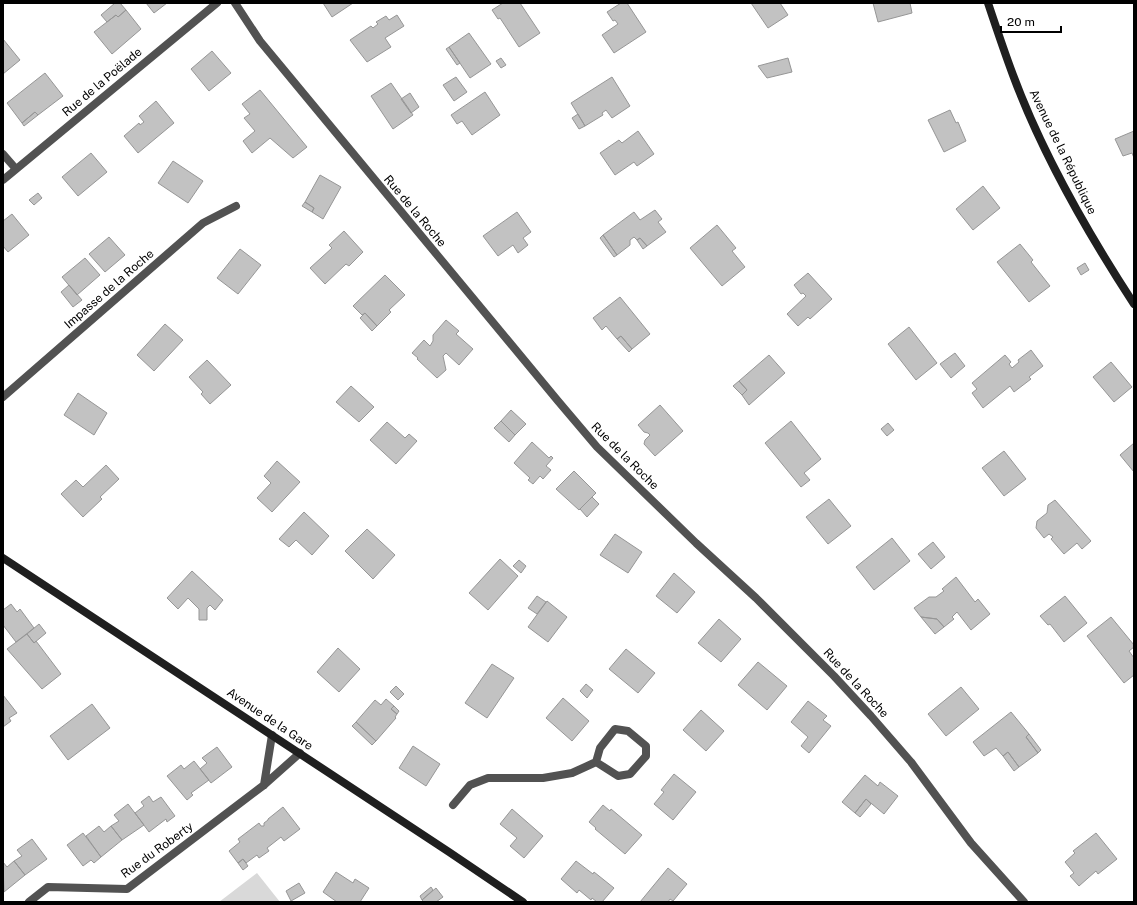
<svg xmlns="http://www.w3.org/2000/svg" width="1137" height="905" font-family="'Public Sans',sans-serif">
  <rect width="100%" height="100%" fill="#fff"/>
  <path fill="#d9d9d9" d="M257,873l23,29h-61z"/>
  <path fill="#c2c2c2" stroke="#969696" d="M115,3h5l6,7 -8,7 -2,-2 -9,7 -6,-7z
    M146,3h21l-13,10z
    M323,3h30l-21,14z
    M503,3h17l20,30 -21,14 -19,-29 -2,1 -6,-9z
    M621,3h6l19,29 -32,21 -12,-18 16,-11 -3,-4 -2,1 -6,-9z
    M751,3h29l8,12 -20,13z
    M873,3h37l2,10 -34,9z
    M126,10l15,19 -29,25 -18,-22 22,-17 2,2z
    M397,15l7,11 -19,12 6,9 -24,15 -17,-22 21,-14 2,2 5,-4 -2,-2 10,-6 3,4z
    M469,33l22,31 -21,14 -21,-31z
    M3,39l17,21 -17,14z
    M449,47l11,16 -3,2 -11,-16z
    M212,51l19,22 -22,18 -18,-22z
    M501,58l5,7 -5,3 -5,-7z
    M788,58l4,14 -25,6 -9,-12z
    M45,73l18,23 -25,19 -3,-3 -13,11 -15,-20z
    M456,77l11,15 -13,9 -11,-16z
    M612,77l18,29 -18,12 -6,-8 -4,3 1,2 -18,11 -14,-23z
    M391,83l22,32 -20,14 -22,-33z
    M260,90l47,57 -14,11 -23,-20 -18,15 -9,-12 12,-10 -11,-13 6,-4 -8,-10z
    M485,92l15,23 -28,20 -10,-14 -5,3 -6,-9z
    M410,93l9,14 -8,6 -10,-14z
    M156,101l18,22 -36,30 -14,-17 15,-13 1,2 4,-3 -5,-6z
    M950,110l6,13 2,-1 8,19 -22,11 -16,-32z
    M35,112l3,3 -14,11 -2,-3z
    M578,114l7,12 -6,3 -7,-11z
    M638,131l16,23 -17,12 -3,-4 -19,13 -15,-22 19,-13 3,3z
    M1134,131v27l-2,-5 -9,3 -8,-17z
    M91,153l16,19 -29,24 -16,-19z
    M173,161l30,20 -15,22 -30,-20z
    M320,175l21,12 -18,32 -11,-7 2,-4 -9,-6z
    M983,186l17,22 -27,22 -17,-21z
    M38,193l4,5 -8,7 -5,-5z
    M305,202l9,6 -2,4 -10,-6z
    M655,210l7,9 -4,3 8,10 -19,14 -7,-8 -3,2 -3,-3 -4,3v5l-13,10 -14,-20 31,-23 6,8z
    M517,212l14,20 -8,6 5,7 -10,8 -5,-8 -15,11 -15,-20z
    M12,214l17,21 -21,17 -5,-6v-25z
    M717,225l19,23 -4,3 13,16 -23,19 -32,-38z
    M344,231l19,21 -14,14 -3,-2 -21,20 -15,-16 22,-20 -3,-3z
    M603,235l14,20 -3,2 -14,-19z
    M109,237l16,18 -20,17 -16,-18z
    M640,238l7,8 -4,3 -6,-9z
    M1020,244l13,16 -2,2 19,24 -21,16 -32,-40z
    M240,249l21,16 -23,29 -21,-16z
    M85,258l15,17 -23,20 -15,-18z
    M1085,263l4,7 -8,5 -4,-7z
    M808,273l24,26 -22,20 -2,-2 -10,9 -11,-12 19,-18 -3,-3 -2,1 -7,-9z
    M385,275l20,20 -16,15 2,2 -14,14 -12,-13 -3,2 -9,-9z
    M69,285l13,15 -9,7 -12,-15z
    M620,297l30,37 -18,15 -11,-13 -4,3 -11,-13 -4,4 -9,-12z
    M365,313l12,13 -5,5 -12,-13z
    M446,320l13,11 -3,3 17,15 -14,16 -13,-12 -3,3 3,14 -9,8 -20,-19 1,-1 -6,-5 12,-13 6,6 3,-5v-6z
    M165,324l18,16 -29,31 -17,-16z
    M909,327l28,36 -21,17 -28,-36z
    M621,336l11,13 -3,3 -12,-13z
    M1031,350l12,16 -14,11 2,2 -17,13 -4,-6 -27,22 -11,-15 5,-4 -5,-6 33,-28 6,7 -2,2 3,4 7,-6 -1,-2z
    M955,353l10,13 -14,12 -11,-14z
    M769,355l16,18 -36,32 -7,-10 5,-5 -8,-9z
    M207,360l24,25 -21,19 -9,-10 2,-2 -14,-15z
    M1111,362l21,25 -18,15 -21,-25z
    M739,381l8,9 -5,5 -9,-9z
    M351,386l23,21 -15,15 -23,-20z
    M78,393l29,20 -13,22 -30,-20z
    M660,405l23,26 -28,25 -11,-12 1,-4 5,-5 -2,-2 -4,-1 -6,-7z
    M511,410l15,14 -11,11 -14,-14z
    M501,421l14,14 -6,7 -15,-14z
    M791,421l30,38 -17,14 6,7 -9,7 -36,-44z
    M387,422l18,16 4,-4 8,7 -21,23 -26,-24z
    M888,423l6,7 -7,6 -6,-7z
    M532,442l17,16 2,-2 2,2 -7,8 5,4 -8,9 -3,-3 -7,8 -5,-4 2,-2 -16,-15z
    M1134,443v29l-14,-17z
    M1004,451l22,28 -22,17 -22,-28z
    M277,461l23,21 -28,30 -15,-14 14,-15 -7,-7z
    M106,465l13,14 -19,18 2,2 -19,18 -22,-23 15,-14 7,7z
    M574,471l22,22 -17,17 -23,-21z
    M592,497l7,7 -12,13 -7,-8z
    M829,499l22,27 -23,18 -22,-27z
    M1055,500l36,41 -9,8 -5,-6 -13,11 -13,-15 2,-2 -4,-3 -5,4 -8,-10 1,-7 10,-8 1,-8z
    M304,512l25,24 -17,19 -16,-15 -7,7 -10,-8z
    M367,529l28,26 -22,24 -28,-28z
    M615,534l27,18 -14,21 -28,-18z
    M892,538l18,23 -36,29 -18,-23z
    M933,542l12,15 -14,12 -13,-15z
    M500,559l18,17 -30,34 -19,-17z
    M519,560l7,6 -5,7 -8,-7z
    M192,571l31,29 -8,10 -5,-5 -3,3v12h-8v-11l-11,-11 -10,11 -11,-11z
    M674,573l21,19 -18,21 -21,-17z
    M956,577l19,25 3,-3 12,15 -19,16 -14,-18 -5,5 2,2 -10,8 -7,-8 -16,-2 -7,-9 15,-11h7l8,-6 -2,-2z
    M537,596l9,6 -9,12 -9,-6z
    M1065,596l22,27 -23,19 -14,-18 -2,1 -8,-9z
    M547,601l20,16 -19,25 -20,-15z
    M11,604l6,8 3,-3 14,19 -18,14 -13,-17v-15z
    M921,617l16,2 7,8 -9,7z
    M1111,617l23,28v2l-5,4 5,7v17l-10,8 -37,-47z
    M719,619l22,20 -20,23 -23,-19z
    M39,624l7,9 -12,10 -7,-9z
    M27,634l7,9 2,-2 25,33 -19,15 -35,-40z
    M338,648l22,21 -21,23 -22,-20z
    M626,649l29,24 -17,20 -29,-24z
    M758,662l29,24 -20,24 -29,-25z
    M492,664l22,14 -27,40 -22,-15z
    M586,684l7,6 -6,8 -7,-7z
    M396,686l8,8 -6,6 -8,-8z
    M961,687l18,22 -33,27 -18,-22z
    M3,695l14,18 -8,5 2,3 -8,6z
    M563,698l26,23 -17,20 -26,-23z
    M386,699l8,7 -3,3 6,5 -2,3 1,1 -20,23 -20,-19 19,-22 6,5z
    M808,701l19,15 -4,4 8,6 -22,27 -8,-7 7,-9 -17,-15z
    M92,704l18,24 -42,32 -18,-24z
    M394,706l5,5 -2,3 -6,-5z
    M701,710l23,21 -18,20 -23,-21z
    M1011,712l18,22 -3,3 12,16 -19,14 -11,-15 -5,4 -7,-8 -12,8 -11,-14z
    M356,722l20,19 -4,4 -20,-19z
    M1029,734l12,16 -3,3 -12,-16z
    M413,746l27,18 -14,22 -27,-18z
    M217,747l15,20 -21,16 -11,-14 7,-6 -5,-5z
    M1008,752l11,15 -5,4 -11,-15z
    M194,761l15,19 -18,13 2,2 -6,5 -20,-24 14,-11 3,4z
    M674,774l22,18 -23,28 -19,-16 10,-12 -3,-2z
    M865,775l13,11 2,-4 18,14 -14,18 -18,-15 -11,14 -13,-11z
    M149,796l4,6 8,-5 14,19 -8,6 -1,-3 -17,13 -14,-19 9,-7 -3,-4z
    M866,799l5,5 -11,13 -5,-4z
    M128,804l16,21 -22,15 -11,-14 8,-5 -5,-6z
    M603,805l7,6 1,-2 31,26 -17,19 -30,-25 1,-1 -7,-6z
    M283,807l17,22 -16,12 -3,-4 -14,11 2,3 -10,7 -2,-3 -11,8 -3,-4 -5,4 -9,-12 11,-9 -2,-3 21,-16 2,3h3v-3l4,-3v-1z
    M512,809l31,27 -19,22 -14,-12 7,-8 -17,-14z
    M99,826l5,6 7,-6 11,14 -21,17 -15,-21z
    M83,833l18,24 -7,6 -3,-3 -8,6 -16,-21z
    M1096,833l21,26 -19,15 -2,-3 -17,15 -9,-10 4,-3 -9,-11 10,-9 -2,-2z
    M32,839l15,20 -22,16 -11,-14 8,-5 -5,-6z
    M243,859l5,7 -5,4 -5,-7z
    M14,861l11,14 -21,17 -1,-30 4,5z
    M576,861l17,13 1,-2 20,16 -12,14h-5l-5,-4 -1,2 -12,-10 -2,3 -16,-14z
    M668,868l19,16 -14,17 -3,-2 -2,3h-28z
    M336,872l17,11 2,-4 14,9 -9,14h-23l-14,-10z
    M299,883l6,10 -14,8 -5,-10z
    M431,887l2,3 -11,10 -2,-4z
    M436,888l7,9 -7,5h-12l-2,-2z"/>
  <g fill="none" stroke-linecap="round" stroke-linejoin="round">
    <path stroke="#525252" stroke-width="8" d="M235,3l25,38 298,360 39,46 99,96 60,55 78,78 37,40 40,46 60,81 53,59
      M3,154l13,15
      M3,180l214,-177
      M3,397l200,-174 33,-17
      M615,729l13,2 18,15v10l-16,18 -12,2 -22,-14 4,-14z
      M264,785l8,-50
      M453,805l17,-20 18,-7h55l29,-5 24,-11
      M29,902l19,-15 79,2 137,-104 36,-32"/>
    <path stroke="#1f1f1f" stroke-width="8" d="M988,3c8,24 16,48 25,72 30,81 74,157 121,229
      M3,558l446,294 74,50"/>
  </g>
  <g text-anchor="middle" dominant-baseline="central" stroke-width="3" stroke-linejoin="round" paint-order="stroke">
    <g font-size="12" fill="#000" stroke="#fff">
      <text transform="translate(102 82) rotate(-40)">Rue de la Poëlade</text>
      <text transform="translate(1063 152) rotate(64)">Avenue de la République</text>
      <text transform="translate(415 211) rotate(50)">Rue de la Roche</text>
      <text transform="translate(109 289) rotate(-41)">Impasse de la Roche</text>
      <text transform="translate(625 456) rotate(45)">Rue de la Roche</text>
      <text transform="translate(856 683) rotate(47)">Rue de la Roche</text>
      <text transform="translate(270 719) rotate(34)">Avenue de la Gare</text>
      <text transform="translate(157 850) rotate(-36)">Rue du Roberty</text>
    </g>
  </g>
  <rect width="1137" height="905" fill="none" stroke="#000000" stroke-width="8"/>
  <path d="M1001 26v6h60v-6" fill="none" stroke="#000000" stroke-width="2"/>
  <text x="1007" y="26" font-size="12" fill="#000000" stroke="#ffffff" stroke-width="3" paint-order="stroke">20 m</text>
</svg>
